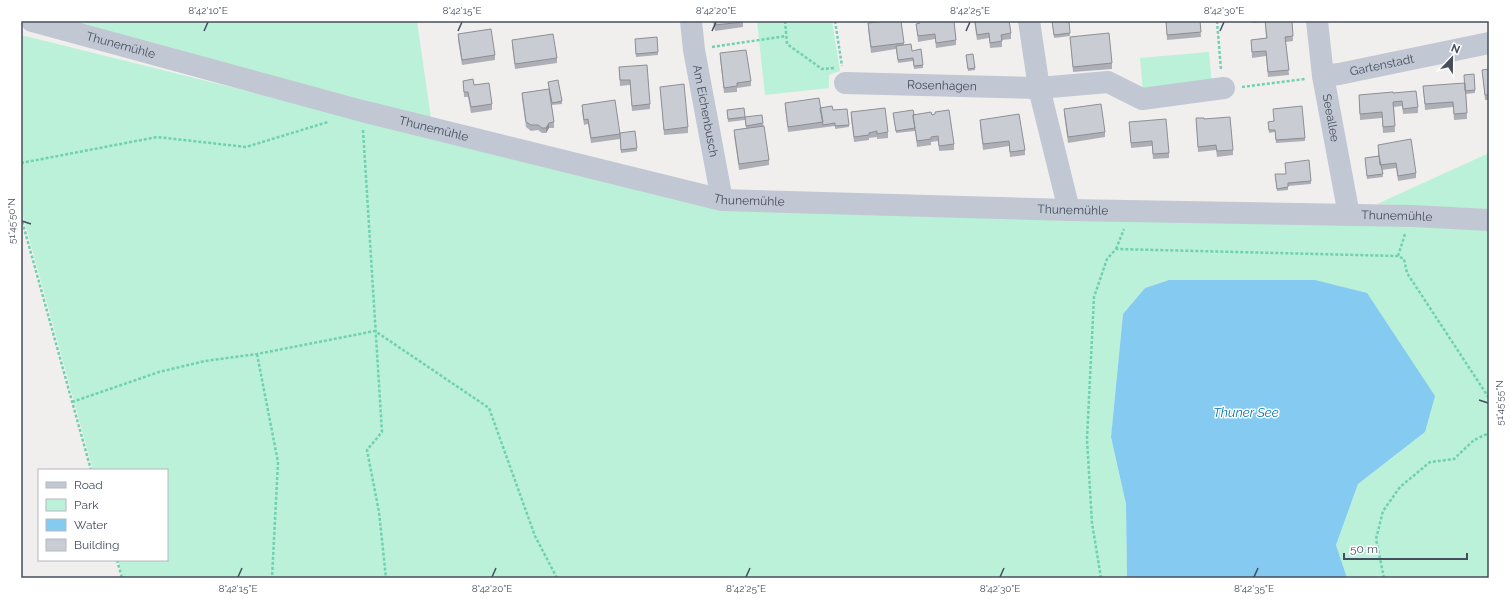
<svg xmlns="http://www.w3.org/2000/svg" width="1510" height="599" font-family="Raleway,sans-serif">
  <rect width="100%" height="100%" fill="#f1efee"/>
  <path fill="#baf1d8" d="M53,21h364l14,97z
    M757,21h75l8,50 -11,4v13l-64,7z
    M21,35l697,173 771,16v354h-142l-11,-33 22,-61 67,-52 -110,-152h-146l-24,8 -22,26 -12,123 15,67 1,74h-1004l-5,-18h49v-90h-74l-72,-261z
    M1209,52l3,34 -69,6 -3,-34z
    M1489,153v56l-112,-5z"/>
  <path fill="#84caf1" d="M1169,280h146l52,13 68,103 -10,36 -67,52 -22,61 11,33h-220l-1,-74 -15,-67 12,-123 22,-26z"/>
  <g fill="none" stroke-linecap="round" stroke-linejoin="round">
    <path stroke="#70d1b0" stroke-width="2.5" stroke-dasharray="3 2" stroke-linecap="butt" d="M785,21l2,23 35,25 12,-1
      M835,21l7,45
      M1217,21l4,49
      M712,47l74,-11
      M1242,87l63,-8
      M363,130l19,302 -15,18 12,62 7,66
      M21,163l136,-26 89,10 82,-25
      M21,217l70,253
      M1116,249l8,-20
      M1398,256l7,-22
      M257,354l21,108 -6,116
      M72,402l87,-30 46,-11 52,-7 118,-23 114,77 46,128 22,42
      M117,560l5,18
      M1101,578l-9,-55 -5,-84 7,-142 13,-38 9,-10 282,7 6,3 3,14 82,125
      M1384,578l-8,-39 7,-28 17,-24 30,-25 24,-3 20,-19 15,-7"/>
    <g stroke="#c1c8d4" stroke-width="22">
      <path id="s1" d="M32,21l330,90 360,89 347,10 344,6 76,4"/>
      <path id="s2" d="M691,21l3,29 28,150"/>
      <path d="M1029,21l10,67 30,122"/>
      <path id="s3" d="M1317,21l6,55 26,139"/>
      <path id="s4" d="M1323,76l16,-2 150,-31"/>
      <path id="s5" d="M845,83l194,5 69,-6 34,17 82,-11"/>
    </g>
  </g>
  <path fill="#aeafb6" d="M713,21h30v6l-28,4z
    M919,21h35l2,19v5l-20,3 -1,-9 -17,3 -2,-18h4z
    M974,21h35l2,12v6l-9,1v7l-12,1 -1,-10 -12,2z
    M1052,21h17l1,15 -16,2z
    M1166,21h34l1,16 -34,3z
    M1252,21h40l1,20 -7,1 3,33 -21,2 -2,-21 -14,2 -1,-18 15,-2 -1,-16 -12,1z
    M868,23l36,20v2l8,6 11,14v3l-9,1 -1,-8 -15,2 -2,-14 -25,4 -3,-24z
    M458,34l37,21v5l-33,5 -4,-25z
    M1070,37l42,26v6l-39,3z
    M512,40l45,18v5l-42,6 -3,-24z
    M635,42l23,10v3l-22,2z
    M720,53l31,28v5l-14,2v4l-13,1 -4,-35z
    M966,55l9,13v2l-7,1z
    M619,67l31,37v5l-18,2 -2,-26 -10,1z
    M1489,69v31h-4l-3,-30z
    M463,81l11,4 18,19v6l-21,3 -3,-16h-4z
    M548,82l14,19v3l-10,1 -2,-12 4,29v6h-5l-3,5h-4l-4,-3 -7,1 -5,-4 -4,-29v-5l27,-4z
    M1423,86l52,4v3l-9,1 1,25 -13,1 -1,-13 -28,3z
    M660,87l28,40v6l-24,2z
    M1393,93l25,14v6l-15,1 -1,-8 -8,1 1,25 -12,1 -1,-15 -22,2 -1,-25z
    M785,103l35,5 13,2 16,15v2l-14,2v-3l-47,6 -3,-24z
    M582,105l38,28 17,15v3l-16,2 -1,-14 -29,4 -3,-19 -4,1 -2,-14z
    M1064,109l41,23v5l-37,6 -4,-29z
    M727,110l18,7 18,6 6,37v5l-30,5 -5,-35v-5l12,-2 -1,-8 -17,2z
    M851,112l37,20v6l-11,1v-2l-8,1v2l-15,2 -3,-24z
    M935,112l19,32v6l-15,1 -1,-10 -7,1v3l-14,2 -2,-16 -19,2 -3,-20 39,2 3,-1z
    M1196,118l8,1 29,31v5l-16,2 -1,-7 -18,2z
    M980,120l45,30v5l-15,2 -1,-11 -26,4 -3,-25z
    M1129,122l40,31v5l-16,1 -1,-13 -21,2z
    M1268,124l37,14v3l-29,2 -1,-11 -6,1z
    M1378,145l38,28v5l-18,3 -2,-13 -14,2 1,7 -16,2 -2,-21 13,-2z
    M1275,177l36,4v3l-23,2v4l-11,1z"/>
  <path fill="#8d8f94" d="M549,123v5l-3,5v-5z"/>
  <path fill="#caccd4" stroke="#8d8f94" d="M714,21h29v1l-28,3z
    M886,21h15l3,22 -33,4 -3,-24z
    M920,21h34l2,19 -20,3 -1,-9 -17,2 -2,-12 4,-1z
    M975,21h34l2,12 -10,2 1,6 -12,2 -1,-10 -12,2z
    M1052,21h17l1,12 -16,2z
    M1166,21h34l1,11 -34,3z
    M1265,21h27l1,15 -8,1 4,33 -21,2 -2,-21 -14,1 -1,-12 16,-2z
    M491,29l4,26 -33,5 -4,-26z
    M1109,33l3,30 -39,4 -3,-30z
    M553,34l4,24 -42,6 -3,-24z
    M657,37l1,15 -22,2 -1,-15z
    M911,44l1,7 9,-2 2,16 -9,1 -1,-8 -15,2 -2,-14z
    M746,50l5,31 -14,2v3l-13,2 -4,-35z
    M973,54l2,14 -7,1 -2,-14z
    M647,65l3,39 -18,2 -2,-26h-10l-1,-13z
    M1489,69v26h-4l-3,-25z
    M1474,74l1,16 -10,1 -1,-16z
    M473,79l1,6 15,-2 3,21 -21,3 -3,-15h-4l-1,-11z
    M558,80l4,21 -10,2 -4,-21z
    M1465,83l2,30 -13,1 -1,-12 -28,2 -2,-18z
    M684,84l4,43 -24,3 -4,-43z
    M549,89l5,33 -5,1 -3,5h-4l-4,-3h-7l-5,-3 -4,-29z
    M1416,91l2,16 -15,2 -1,-8 -9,1 2,24 -12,1 -1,-15 -22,2 -1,-19 34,-3v1z
    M819,98l4,24 -35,5 -3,-24z
    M615,100l5,34 -29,4 -3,-19 -4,1 -2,-15z
    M1101,104l4,28 -37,5 -4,-28z
    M832,106l1,4 14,-1 2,16 -14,1v-3l-12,2 -3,-17z
    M1302,106l3,32 -29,2 -1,-10h-6l-1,-8 6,-1 -1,-12z
    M744,108l1,9 -17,2 -1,-9z
    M885,108l3,24 -11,2v-3l-8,2v2l-15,2 -3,-25z
    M913,110l1,4 -1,1v2l2,11 -19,3 -3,-18z
    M949,110l5,34 -15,2 -1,-10 -7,1v2l-14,2 -4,-26 18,-3 1,3 3,-1v-2z
    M1019,114l6,36 -15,2 -1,-11 -26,3 -3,-24z
    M762,115l1,8 -17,3 -1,-9z
    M1230,117l3,33 -16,1 -1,-6 -18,2 -2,-29h8v1z
    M1166,119l3,34 -16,1 -1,-13 -21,2 -2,-21z
    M764,126l5,34 -30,4 -5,-34z
    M635,131l2,17 -16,2 -1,-17z
    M1411,139l5,34 -18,3 -2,-13 -16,2 -2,-20z
    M1379,156l4,18 -16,2 -2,-18z
    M1309,160l2,21 -23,2v4l-11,2 -2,-15h11l-1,-11z"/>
  <path fill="none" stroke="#454e5d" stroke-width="1.5" d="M204,31l4,-9M458,31l4,-9M712,31l4,-9M966,31l4,-9M1220,31l4,-9M22,221l9,3M1479,400l9,3M238,577l4,-9M492,577l4,-9M746,577l4,-9M1000,577l4,-9M1254,577l4,-9"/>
  <g text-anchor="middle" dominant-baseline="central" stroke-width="3" stroke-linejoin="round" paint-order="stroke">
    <g font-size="12" fill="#454e5d" stroke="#fff">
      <text stroke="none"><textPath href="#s1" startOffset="92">Thunemühle</textPath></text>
      <text stroke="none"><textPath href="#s4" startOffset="60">Gartenstadt</textPath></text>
      <text stroke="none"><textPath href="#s5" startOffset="97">Rosenhagen</textPath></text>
      <text stroke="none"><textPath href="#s2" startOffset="91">Am Eichenbusch</textPath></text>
      <text stroke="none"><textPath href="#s3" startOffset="98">Seeallee</textPath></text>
      <text stroke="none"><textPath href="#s1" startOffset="416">Thunemühle</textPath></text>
      <text stroke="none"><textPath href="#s1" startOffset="740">Thunemühle</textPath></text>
      <text stroke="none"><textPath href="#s1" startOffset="1064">Thunemühle</textPath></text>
      <text stroke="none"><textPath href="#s1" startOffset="1388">Thunemühle</textPath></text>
    </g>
    <g font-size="13" font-style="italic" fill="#0473b1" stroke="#fff">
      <text x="1246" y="412">Thuner See</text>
    </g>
  </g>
  <rect width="1510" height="599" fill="none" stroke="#ffffff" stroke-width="44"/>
  <rect x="38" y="469" width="130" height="92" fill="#ffffff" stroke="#b5b8be"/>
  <rect x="46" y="482" width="20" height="6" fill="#c1c8d4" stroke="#b5b8be"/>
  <text x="74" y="489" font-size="12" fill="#454e5d">Road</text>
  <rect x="46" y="499" width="20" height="12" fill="#baf1d8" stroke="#b5b8be"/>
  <text x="74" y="509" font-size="12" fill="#454e5d">Park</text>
  <rect x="46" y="519" width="20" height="12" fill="#84caf1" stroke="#b5b8be"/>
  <text x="74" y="529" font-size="12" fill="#454e5d">Water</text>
  <rect x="46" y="539" width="20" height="12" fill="#caccd4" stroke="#b5b8be"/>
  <text x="74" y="549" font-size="12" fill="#454e5d">Building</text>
  <g transform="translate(1452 58) rotate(22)" stroke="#ffffff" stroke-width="3" paint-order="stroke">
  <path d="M0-3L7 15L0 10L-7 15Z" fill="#454e5d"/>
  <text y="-6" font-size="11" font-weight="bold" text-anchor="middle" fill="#454e5d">N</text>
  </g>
  <path d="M1344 553v6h123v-6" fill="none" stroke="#454e5d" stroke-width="2"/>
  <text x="1350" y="553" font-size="12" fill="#454e5d" stroke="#ffffff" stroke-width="3" paint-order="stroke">50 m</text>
  <rect x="22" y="22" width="1466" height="555" fill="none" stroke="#454e5d" stroke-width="1.5"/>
  <g font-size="10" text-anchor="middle" fill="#454e5d">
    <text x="208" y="14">8°42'10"E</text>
    <text x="462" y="14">8°42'15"E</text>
    <text x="716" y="14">8°42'20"E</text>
    <text x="970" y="14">8°42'25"E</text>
    <text x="1224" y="14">8°42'30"E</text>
    <text transform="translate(11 221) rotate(-90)" y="4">51°45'50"N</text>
    <text transform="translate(1499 403) rotate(-90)" y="4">51°45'55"N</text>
    <text x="238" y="592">8°42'15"E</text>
    <text x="492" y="592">8°42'20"E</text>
    <text x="746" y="592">8°42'25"E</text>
    <text x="1000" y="592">8°42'30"E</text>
    <text x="1254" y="592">8°42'35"E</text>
  </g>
</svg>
